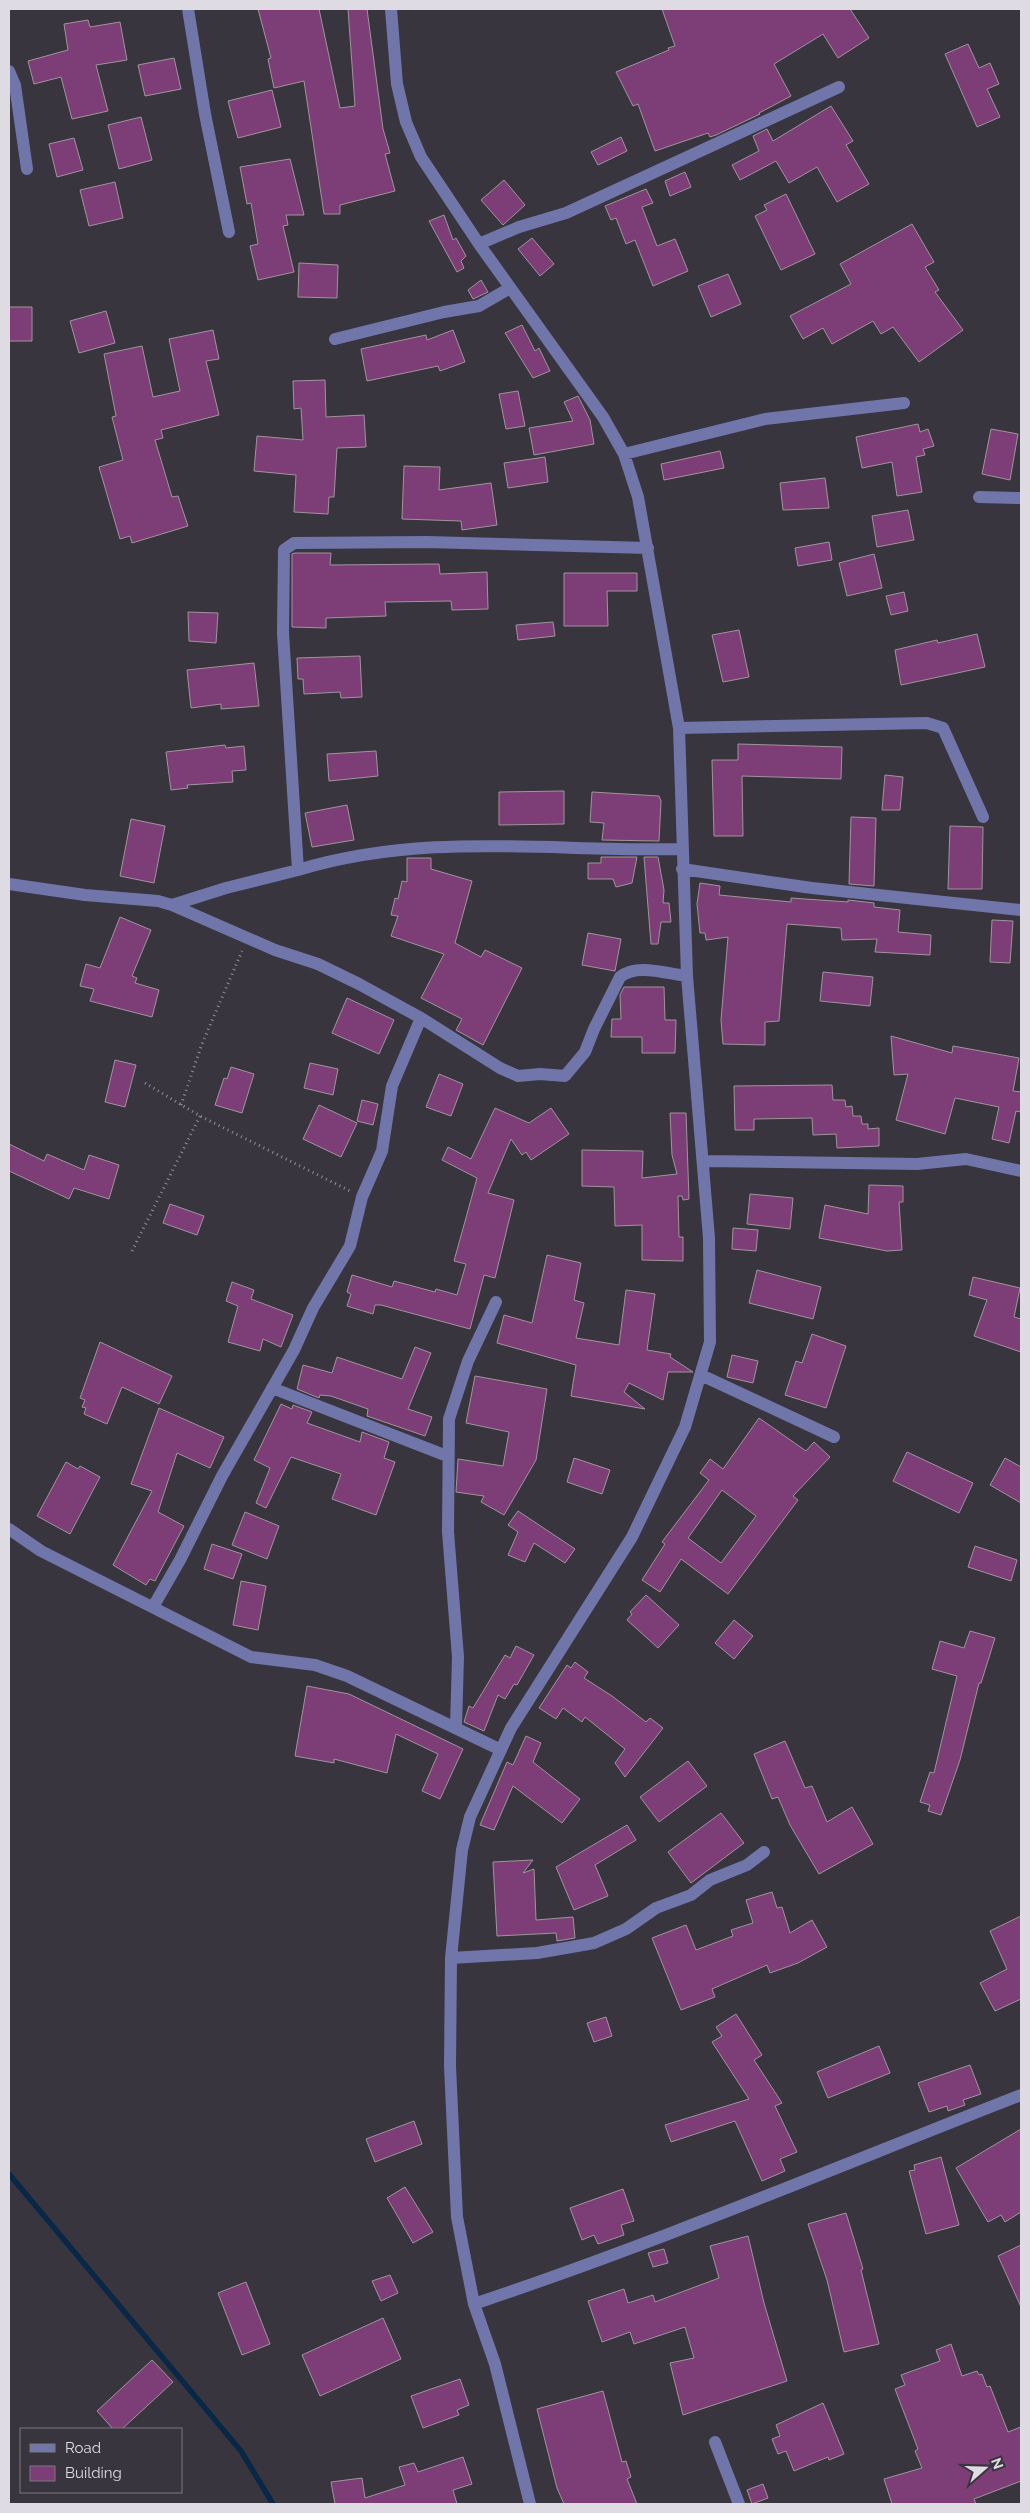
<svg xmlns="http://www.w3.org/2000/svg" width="1030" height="2513" font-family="Raleway,sans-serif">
  <rect width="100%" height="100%" fill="#39353e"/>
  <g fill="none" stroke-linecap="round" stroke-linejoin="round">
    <path stroke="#092848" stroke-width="5.5" d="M9,2174l232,277 32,53"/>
  </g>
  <path fill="#7d3d76" stroke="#9f959d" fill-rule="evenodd" d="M258,9h61l21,99 15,-2 -7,-97h19l16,120 7,24 -5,1 10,37 -55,14v9h-16l-20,-133 -30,7 -6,-29 3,-1z
    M662,9h188l19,29 -31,20 -15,-24 -49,30 17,32 -32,17 1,1 -44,21 -6,2 -2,-4 -53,18 -17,-47 -5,2 -17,-34 53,-22 -1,-2 7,-2z
    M88,20l2,7 30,-5 7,38 -31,5 12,46 -36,8 -11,-42 -27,7 -6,-23 40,-11 -4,-26z
    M968,44l11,24 11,-5 9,21 -12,5 13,28 -23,10 -32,-73z
    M174,58l7,31 -36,7 -7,-31z
    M272,90l9,37 -43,11 -10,-37z
    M831,106l22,35 -7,4 23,39 -32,18 -20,-35 -28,16 -13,-22 -36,19 -8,-15 27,-14 -6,-15 14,-7 6,12z
    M141,117l11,43 -33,9 -11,-44z
    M621,137l6,14 -29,14 -7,-13z
    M74,138l9,32 -26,7 -8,-33z
    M290,159l14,56h-18l2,10 -5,1 11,46 -36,8 -8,-34 8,-2 -7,-41 -4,1 -7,-37z
    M685,172l6,15 -21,9 -5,-15z
    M504,180l21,25 -22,20 -22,-25z
    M115,182l8,36 -34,8 -9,-36z
    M646,189l7,14 -11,4 15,39 18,-7 13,32 -35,15 -18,-46 -9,4 -10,-26 -5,2 -6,-14z
    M786,194l29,60 -34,16 -26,-54 12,-6 -3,-5z
    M444,215l9,25 3,-2 10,18 -5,5 3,7 -7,4 -28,-51z
    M912,224l22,38 -9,5 14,23 -4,2 28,38 -44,32 -26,-35 -12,7 -8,-13 -41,23 -9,-16 -20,11 -13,-23 61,-32 -11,-20z
    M532,238l22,26 -14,12 -22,-27z
    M299,263l39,2 -1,33 -39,-1z
    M728,274l13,30 -30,13 -13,-31z
    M481,280l7,12 -15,7 -5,-9z
    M9,307h23v34h-23z
    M106,311l9,32 -36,10 -9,-32z
    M522,325l13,26 4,-3 11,23 -17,7 -28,-45z
    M213,330l6,29 -13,2 13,54 -58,15 2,8 -8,2 17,57 6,-1 10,30 -56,17 -2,-7 -10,3 -21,-72 24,-7 -11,-43 4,-1 -12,-62 38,-8 11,51 27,-6 -11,-52z
    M453,330l12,32 -25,9 -2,-5 -71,15 -6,-32 65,-14 1,5z
    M325,380l1,37 38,-2 2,32 -29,1 -3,49h-5l-1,17 -34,-2 2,-37 -42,-4 3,-35 46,4 -2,-32 -7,1 -1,-28z
    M518,391l7,35 -19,3 -7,-35z
    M578,396l12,24 4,24 -60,11 -5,-27 44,-7 -9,-19z
    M918,424l2,8 8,-3 6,17 -11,3 2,6 -9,2 6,35 -25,4 -5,-34 -30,6 -6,-31z
    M991,429l27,5 -8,46 -28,-6z
    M720,451l4,17 -60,12 -3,-16z
    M545,457l3,25 -40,6 -4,-25z
    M404,466l36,1 -1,23 52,-7 6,42 -35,5 -1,-9 -59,-2z
    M825,478l4,30 -46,2 -3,-27z
    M908,510l6,30 -37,7 -5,-31z
    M829,542l3,18 -34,6 -3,-18z
    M295,553h36l-1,12 109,-1 1,10 47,-2 1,37 -36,1 -1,-9 -66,1 1,14 -60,2v10l-34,-1v-73z
    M874,554l8,34 -35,8 -8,-33z
    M564,573h73v18h-30l1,35h-44z
    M904,592l4,19 -17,4 -5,-19z
    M188,612l30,1 -2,30 -27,-2z
    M553,622l2,14 -37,4 -2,-15z
    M739,630l10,47 -26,5 -11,-47z
    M977,634l8,33 -84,18 -6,-35 42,-10 1,3z
    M360,656l2,41 -21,1 -1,-6 -36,2 -1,-15h-5l-1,-21z
    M254,663l5,43 -38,3v-5l-30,4 -4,-38z
    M738,744l104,3 -1,32 -99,-3 1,60h-29l-2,-76h26z
    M225,745l1,3 18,-2 2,24 -14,1 1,11 -46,3 1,3 -17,2 -5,-38z
    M376,751l2,25 -49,5 -2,-27z
    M885,775l18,2 -3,33h-18z
    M564,791v33l-65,1v-33z
    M592,792l67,4 2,5 -2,40 -57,-1 2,-17 -14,-1z
    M347,805l7,35 -42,7 -7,-34z
    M851,817l25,1 -2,68 -25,-2z
    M131,819l34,7 -11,57 -34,-7z
    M950,826l33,1 -1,62h-34z
    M601,857h36l-5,26 -16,4 -3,-8h-25v-16h13z
    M644,857h14l6,33 -1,13h6l2,19h-10l-3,22h-7z
    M407,858h24v11l41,12 -17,62 26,14 4,-7 37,18 -39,77 -27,-15 6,-11 -41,-21 23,-44 -53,-18 7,-20 -7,-1 4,-17 3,1 4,-18 5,1z
    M700,883l20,3 -1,9 72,7v-4l57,4v-2l26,3v4l26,3 -2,22 33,3 -1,20 -55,-3 2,-13 -35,1 -1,-12 -54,-4 -8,97 -14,1v23l-42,-1 -2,-24 7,-83 -22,3 -1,-7h-5l-3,-29z
    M120,917l31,13 -19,46 5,2 -2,5 24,7 -7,27 -62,-16 4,-12 -14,-3 6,-22 14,4z
    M992,920l21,1 -3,42 -20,-1z
    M588,933l33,6 -6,32 -33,-6z
    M823,972l50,5 -3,29 -50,-5z
    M624,987h40l1,33h11l-1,33h-33v-16h-31l1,-18h9l-1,-24z
    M347,998l47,22 -15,34 -47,-21z
    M891,1036l61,17 1,-7 66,12 -6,33 8,1v20l-5,-1 -7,32 -17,-4 7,-32 -44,-9 -10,36 -49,-14 12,-46 -14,1z
    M115,1060l21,5 -11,42 -20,-5z
    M310,1063l28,6 -5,26 -29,-7z
    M231,1067l23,7 -12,39 -27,-8 9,-27 3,1z
    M439,1074l24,10 -12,32 -25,-9z
    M832,1085l1,15h12l1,7 6,-1 1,10h8l1,8h6v5l11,-1v18l-42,2 -1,-14 -23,1 -1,-17 -58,1v11h-19l-1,-44z
    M362,1100l16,4 -5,21 -16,-4z
    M319,1105l38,18 -16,34 -38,-18z
    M495,1108l34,15 22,-15 18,26 -38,26 -5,-8 -4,3 -11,-16 -23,54 26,7 -19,78 -11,-3 -14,54 -89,-24h-6l-2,9 -26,-8 4,-12 -4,-2 5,-17 40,12 2,-6 41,11 1,-3 21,6 9,-31 -12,-3 23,-83 -35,-18 6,-13 23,12z
    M670,1113h16l3,86 -6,1 -1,-4h-4l1,41h4v24l-41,-1v-35l-27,1 -1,-39 -32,-1v-36l61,1 -1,27 35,-4 -5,-19z
    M9,1144l35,17 3,-7 37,16 5,-15 30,10 -10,34 -35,-11 -5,11 -60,-28z
    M869,1185l34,1v16h-4l3,48 -15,1 -68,-13 6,-33 43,9z
    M750,1194l43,4 -3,31 -43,-5z
    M170,1204l34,12 -7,19 -34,-12z
    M733,1228l25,2 -2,21 -24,-2z
    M547,1255l34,8 -7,37 10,3 -8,35 43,7 7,-55 29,4 -8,56 24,4 -1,3 23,15h-25l-5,28 -34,-17 -5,9 21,17 -74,-13 5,-31 -79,-22 7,-28 28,8z
    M757,1270l64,17 -8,32 -64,-16z
    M973,1277l47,11 -6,29 7,2v33l-47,-16 13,-36 -18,-5z
    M232,1282l22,8 -3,9 42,16 -12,32 -18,-8 -3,12 -32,-9 10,-36 -12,-5z
    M812,1334l34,12 -20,62 -41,-13 11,-34 6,2z
    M100,1342l72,34 -13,28 -37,-17 -15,37 -23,-10 2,-6 -4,-1 3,-7 -5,-2z
    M415,1347l16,6 -23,56 24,8 -7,19 -58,-20 1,-7 -37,-13 -11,-1 -1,3 -22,-9 6,-24 29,8 5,-16 65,22z
    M732,1355l26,6 -5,22 -26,-6z
    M475,1376l72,13 -11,71 -32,55 -23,-13 3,-6 -28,-4 2,-33 45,7 6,-34 -43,-9z
    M281,1404l11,5 1,-4 19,7 -5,11 53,19 2,-10 27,10 -5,16 11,4 -19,53 -44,-16 9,-25 -50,-17 -25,51 -10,-5 14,-35 -16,-8z
    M159,1408l65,29 -14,31 -33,-15 -19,59 26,14 -29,55 -5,-2 -4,6 -33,-20 39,-74 -21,-7z
    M759,1418l47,33 8,-9 16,15 -37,39 5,4 -70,94 -47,-35 -21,33 -18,-12 23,-36 -3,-2 47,-62 -9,-7 10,-14 13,10zM722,1490l34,26 -35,47 -33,-25z
    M907,1452l66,31 -14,30 -66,-32z
    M574,1458l36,12 -8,24 -35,-12z
    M1005,1458l16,9v36l-31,-18z
    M66,1462l12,7 2,-3 20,11 -30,57 -33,-18z
    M518,1511l57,38 -10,14 -31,-20 -9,19 -17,-7 10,-23 -10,-7z
    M245,1512l34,14 -12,33 -35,-14z
    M212,1544l30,10 -9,25 -29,-10z
    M975,1546l42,14 -6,21 -43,-14z
    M241,1581l25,5 -8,44 -25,-5z
    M646,1595l33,30 -21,23 -31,-28 5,-6 -2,-2z
    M734,1620l19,16 -19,23 -19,-16z
    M970,1631l25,7 -14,45h-2l-19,77 -19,55 -13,-4 2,-6 -10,-3 10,-30 4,1 23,-97 -25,-7 8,-28 24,7z
    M516,1646l18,9 -17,30 -3,-1 -9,15 -7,-4 -14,36 -20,-9 5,-16 4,2 32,-53 5,3z
    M575,1662l13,10 -4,6 28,18 34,26 4,-4 13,10 -38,49 -10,-14 10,-14 -40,-32 -3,5 -19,-14 -7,11 -17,-11 28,-43 4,3z
    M307,1686l42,8 114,55 -23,50 -18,-8 16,-37 -42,-20 -9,39 -53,-14v4l-39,-7z
    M526,1736l15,7 -8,19 47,37 -18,24 -49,-37 -19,44 -14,-5 27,-63 6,3z
    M785,1741l20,47 7,-2 15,36 25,-15 21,37 -54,30 -29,-49 -12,-28 -6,2 -18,-45z
    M688,1761l19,25 -48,36 -19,-25z
    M721,1813l23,30 -53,40 -23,-31z
    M627,1825l9,15 -41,25 13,31 -34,14 -18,-43z
    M533,1860l-10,13 11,-4 2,51 37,-3 2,21 -18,3 -1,-8 -59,3 -4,-74z
    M772,1892l5,16 5,-1 8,26 22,-13 15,27 -29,16 -28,10 -3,-8 -55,24 3,8 -34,13 -29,-72 34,-13 10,25 37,-14 -2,-6 22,-7 -7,-23z
    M1021,1916v83l-26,12 -15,-28 27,-14 -17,-38z
    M736,2014l26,41 -8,5 28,43 -7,3 22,46 -17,7 5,12 -23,10 -27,-60 -64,21 -6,-17 84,-26 -37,-57 10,-6 -6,-9z
    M606,2017l6,19 -18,6 -7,-19z
    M879,2046l11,27 -62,25 -11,-26z
    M970,2065l11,29 -18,6 2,5 -17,6 -1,-5 -18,6 -11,-29z
    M414,2121l8,23 -47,18 -9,-23z
    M1021,2129v83l-16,10 -4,-7 -13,7 -32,-54z
    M941,2157l18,68 -33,9 -17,-63 6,-1 -1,-5z
    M405,2187l28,45 -20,11 -26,-45z
    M623,2189l11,32 -13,4 3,10 -26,9 -4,-9 -12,5 -12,-32z
    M846,2213l17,56 -2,1 18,74 -35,8 -17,-72 -19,-56z
    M748,2236l16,67 23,78 -104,34 -13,-52 24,-5 -9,-31 -51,17 -4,-12 -28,10 -14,-41 36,-12 4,14 25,-8 2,7 64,-24 -9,-32z
    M1021,2245v62l-23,-51z
    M664,2249l4,14 -15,4 -5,-14z
    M390,2275l8,18 -17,8 -9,-20z
    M246,2282l24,62 -28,11 -24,-62z
    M383,2318l18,41 -81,37 -18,-41z
    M951,2344l11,32 15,-5 2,4 3,-1 5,13 3,-1 18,46 13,-5v54l-47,18 2,5h-84l-8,-25 38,-11 -7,-17 3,-2 -23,-60 10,-4 -4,-10 39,-14 -4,-11z
    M152,2360l21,22 -51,47h-9l-16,-18z
    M460,2379l9,26 -12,5 2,5 -36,13 -12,-32z
    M603,2391l19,71 4,-1 5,16 -4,2 10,25h-73l-7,-16 -20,-79z
    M823,2403l21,51 -15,6 -1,-3 -34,14 -8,-20 -8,3 -6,-15 8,-3 -4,-11z
    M463,2457l9,27 -19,6 4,14h-122l-4,-22 31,-4 3,20 40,-13 -6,-18 15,-4 4,9z
    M763,2484l5,14 -16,6 -5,-14z"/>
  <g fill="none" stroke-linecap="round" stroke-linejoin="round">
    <path stroke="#928f96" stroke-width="3" stroke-dasharray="1 4" stroke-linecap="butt" d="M145,1083l55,33 150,75
      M181,1105l21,-61 40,-93
      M132,1251l68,-135"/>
    <path stroke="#7176aa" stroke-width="12" d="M188,9l17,105 24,118
      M391,9l6,75 9,38 15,35 58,87 124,173 21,37 14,43 41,231 8,248 22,262 1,104 -25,85 -53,110 -121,191 -41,89 -8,33 -11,108 -1,108 7,151 17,87 21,60 35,140
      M9,71l6,14 12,84
      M479,244l40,-17 47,-14 273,-126
      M335,339l109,-27 35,-6 31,-18
      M624,454l141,-35 139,-16
      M979,497l42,1
      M648,548l-221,-6 -133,1 -10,7 -1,83 15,237c130,-39 252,-18 383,-21
      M679,728l248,-5 16,5 40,89
      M682,869l130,19 209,22
      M9,884l76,11 73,6 14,4 103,45 43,14 41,20 62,34 79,50 18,8 22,-2 25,2 20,-24 9,-23 26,-52c17,-14 47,-3 67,-1
      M172,905l54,-17 72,-18
      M704,1161l213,3 49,-5 55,12
      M701,1375l133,62
      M272,1388l175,68
      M9,1529l32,22 210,106 64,8 32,11 154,74
      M153,1607l27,-47 42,-84 72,-126 19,-42 37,-62 12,-49 20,-46 10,-65 29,-68
      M456,1727l2,-70 -10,-125 1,-113 19,-58 28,-59
      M451,1958l86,-5 57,-10 32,-14 30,-21 35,-13 19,-15 37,-15 17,-13
      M474,2304c185,-62 365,-138 547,-209
      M715,2442l24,62"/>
  </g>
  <rect width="1030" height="2513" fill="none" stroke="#dedce2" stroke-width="20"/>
  <rect x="20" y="2428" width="162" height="65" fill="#39353e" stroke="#7b7880"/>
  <rect x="30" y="2444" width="25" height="8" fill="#7176aa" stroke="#7b7880"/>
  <text x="65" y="2453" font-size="15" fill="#dedce2">Road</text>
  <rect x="30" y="2466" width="25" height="15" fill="#7d3d76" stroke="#7b7880"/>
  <text x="65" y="2478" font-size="15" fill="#dedce2">Building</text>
  <g transform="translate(985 2468) rotate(70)" stroke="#39353e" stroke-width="4" paint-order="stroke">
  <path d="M0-4L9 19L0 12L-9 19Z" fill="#dedce2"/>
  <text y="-8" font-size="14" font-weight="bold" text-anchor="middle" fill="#dedce2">N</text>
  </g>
</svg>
